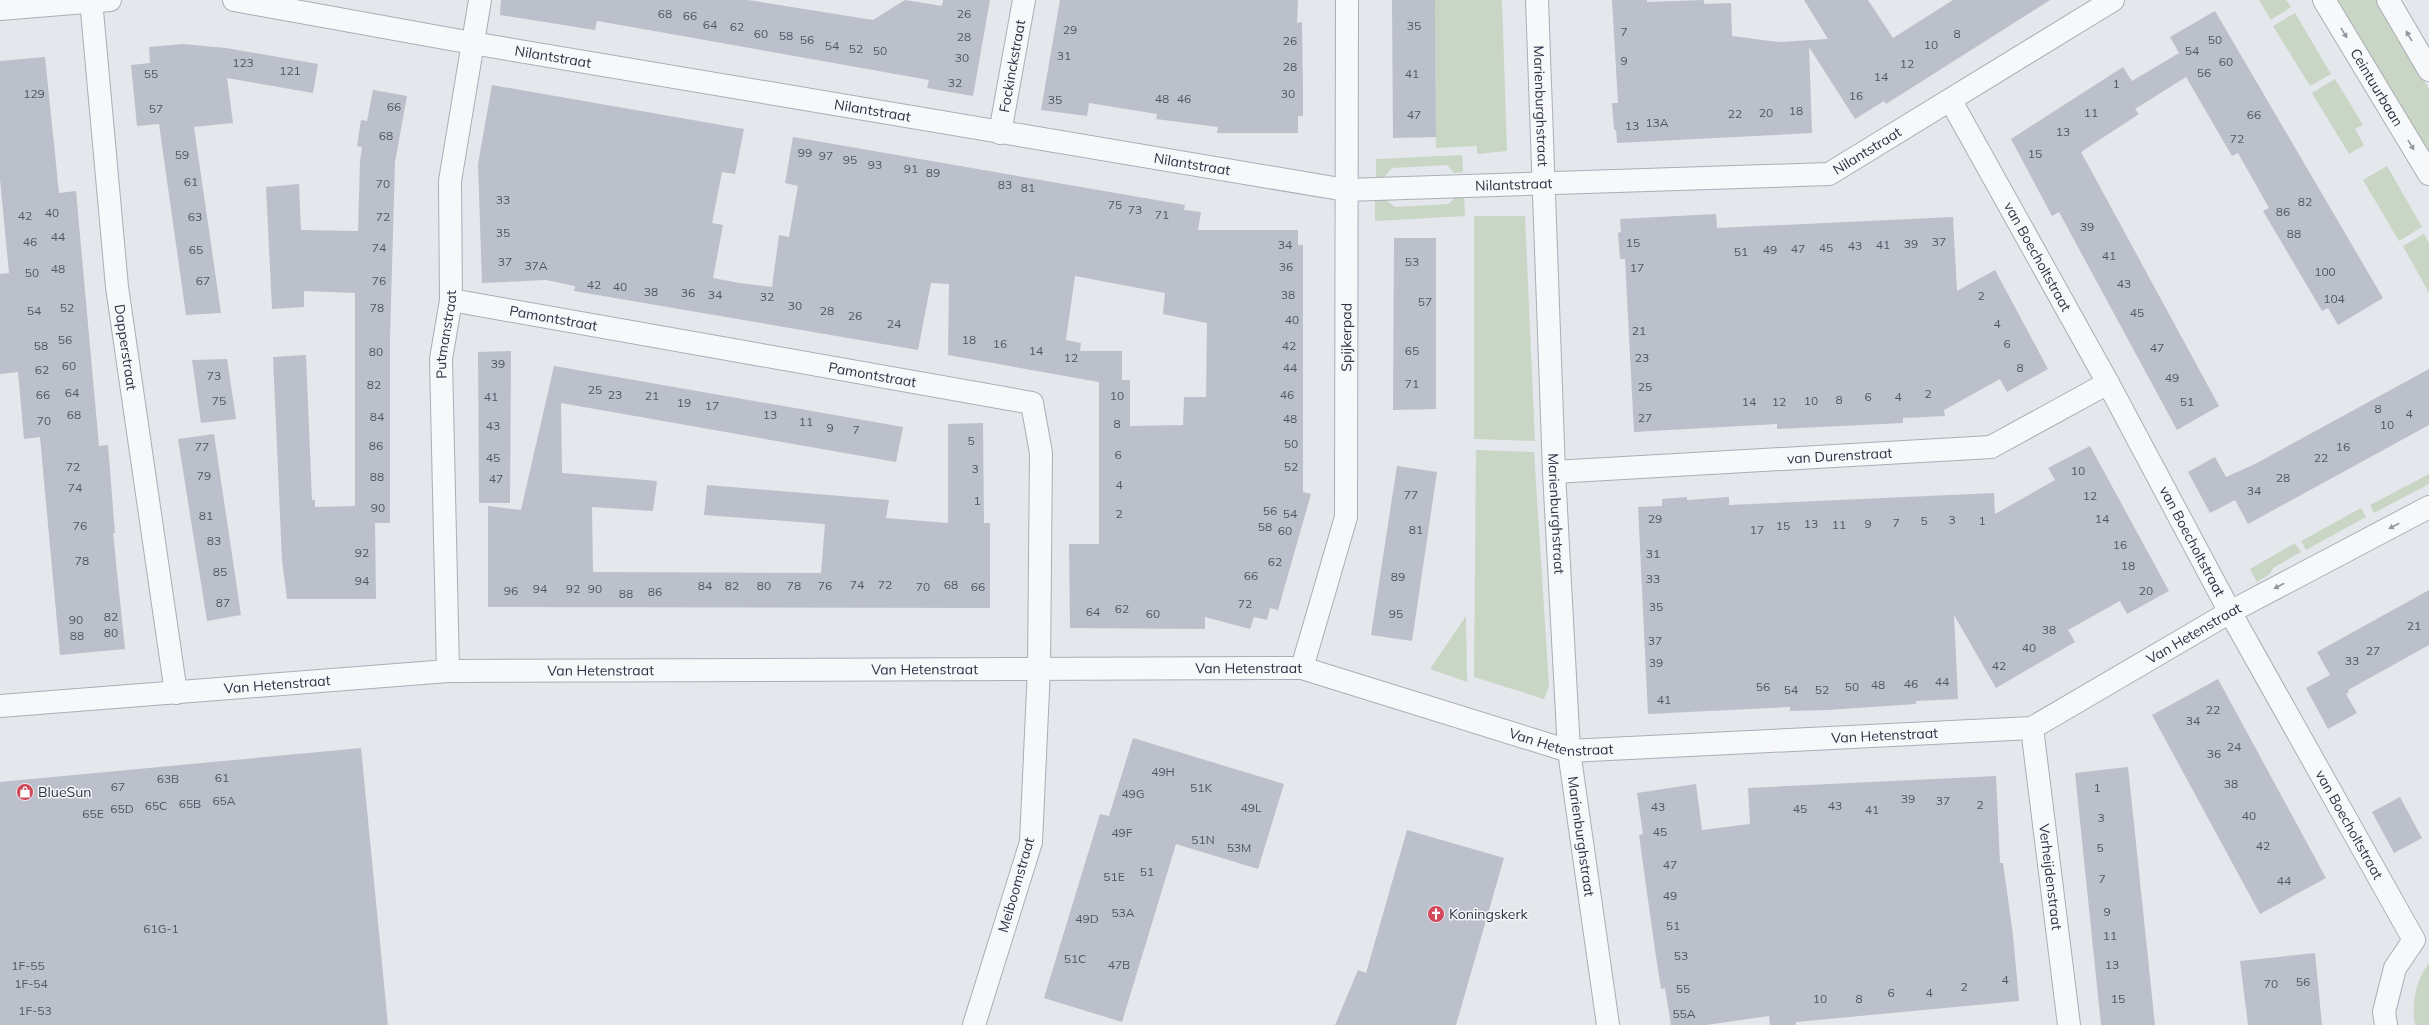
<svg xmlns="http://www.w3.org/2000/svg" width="2429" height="1025" font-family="Mulish,sans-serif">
  <rect width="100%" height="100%" fill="#e4e7ec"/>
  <path fill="#c9d6c5" d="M1435,0h67l5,151 -30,3v-8l-41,2z
    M2259,0h27l5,7 -20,13z
    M2331,0h47l51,89v80z
    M2295,13l36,61 -21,12 -37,-60z
    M2335,79l28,46 -8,4 9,16 -15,9 -37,-61z
    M1462,155l1,17 -9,1 -7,-8 -55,3 -8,9h-8v-18z
    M2387,166l35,61 -23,14 -36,-61z
    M1464,194l1,22 -90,5v-21h11l9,7 54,-3 8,-9z
    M1474,216h51l10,225 -61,-2z
    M2424,234l5,9v50l-26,-47z
    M1476,450l58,2 15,234 -5,13 -70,-22z
    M2429,474v10l-55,29 -4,-8z
    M2361,508l5,9 -60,33 -5,-9z
    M2295,543l6,9 -28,16 -3,6 -13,8 -7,-13z
    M1466,616l1,66 -37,-13z
    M2429,963v62h-14c-4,-20 1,-46 14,-62z"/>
  <path fill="#bbc0ca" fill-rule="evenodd" d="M501,0h247l125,20 32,-20 37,6 1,-6h47l-17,96 -46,-8 2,-8 -303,-54 -29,-5 -2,9 -95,-15z
    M1060,0h238l-1,23 5,-1 1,69v25h-5v17h-81l1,-6 -62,-8 1,-5 -68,-11 -2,13 -46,-6z
    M1392,0h43l1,137 -43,1z
    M1612,0h35v2l57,-2v4l27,-1 1,33 46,6 50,-3 -24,-39h64l25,38 60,-38h97l-164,104 -2,-3 -29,18 -46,-72 3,86 -195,10 -1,-13h-2l-2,-27h6z
    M2215,11l168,287 -45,27 -10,-17 -6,3 -59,-100 6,-3 -31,-55 -6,3 -46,-79 -51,32 4,5 -58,38 138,254 -42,24 -118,-218 -7,4 -41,-77 112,-72 9,14 47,-28 -9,-16z
    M183,44l43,4 92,16 -5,29 -86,-15 6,45 -39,4 27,186 -35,2 -27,-191 -22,2 -6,-61 19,-2 -1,-16z
    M45,57l14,136 17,-2 23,255 9,-1 7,88h-2l12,116 -65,6 -20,-218 -16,2 -6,-67 -18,2v-100l9,-1 -9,-94v-118z
    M492,85l252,44 -9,45 -13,-2 -10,51 11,2 -10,53 26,5 33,4 7,-52 10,2 9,-51 -13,-3 8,-46 392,68 -1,5 17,2 -3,18h100v15h5v247l8,2 -33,116 -8,-2 -3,12 -13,-3 -4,12 -45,-12v12l-135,-1 -1,-84h30v-162l-151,-27 1,-71 -18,-1 -13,67 -344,-59 1,-5 -29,-6 -64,3 -4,-119zM1075,276l90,17 -2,21 44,9 -1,74h-22l-1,28 -53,1v-46h-8v-29h-42l1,-8 -15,-3z
    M373,90l34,6 -12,66 -5,176v185h-15l1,76h-89l-5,-39 -9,-203 33,-2 6,145h3v7l40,-1v-213l-51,-2v16l-32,2 -6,-122 33,-3 2,46 57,1 2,-70 2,-14 -5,-1 4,-26 6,1z
    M1716,214l1,14 236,-11 4,74 38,-21 53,99 -41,23 -7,-13 -56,31 1,6 -42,2v5l-126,6v-5l-143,8 -9,-173h-5l-2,-26 3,-1 -1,-13z
    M1394,238h42v171l-43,1z
    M511,351l-1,152h-31l-1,-151z
    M227,359l9,60 -35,4 -9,-63z
    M554,366l349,61 -7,35 -335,-59 1,70 95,8 -4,30 -61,-4 1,65 228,1 4,-49 -121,-9 3,-30 182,15 -3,18 62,5v-99l35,-1 1,100h6v85l-502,-1v-101l33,4z
    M2429,369v56l-181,99 -13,-24 -25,13 -22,-41 27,-15 11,20 29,-13z
    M214,434l27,181 -34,6 -29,-182z
    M2090,446l79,145 -42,23 -7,-13 -52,29 7,12 -79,46 -42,-73 4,84 -42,2v3l-88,6 -38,1v-4l-142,7 -10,-207 24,-1v-7l25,-2v3l42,-3v8l265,-12 1,21 60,-34 -7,-12z
    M1397,466l40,6 -25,169 -41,-6z
    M2429,590v55l-81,45 1,2 -3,2 11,19 -29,16 -22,-41 24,-13 -13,-23z
    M2218,679l108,199 -66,36 -108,-199z
    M1133,738l151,46 -26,85 -82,-25 -54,178 -78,-24 56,-184 9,2z
    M361,748l27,277h-388v-243z
    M2128,767l27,258h-54l-26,-252z
    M1996,776l4,87h3l10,72 6,66 -223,21v3h-26l-1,-9 -63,9h-35l-6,-37 -4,1 -6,-39 -16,-115 4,-1 -6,-41 59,-9 6,46 48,-6 -2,-36z
    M2400,797l22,41 -28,15 -22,-41z
    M1407,830l97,28 -48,167h-121l23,-55 8,3z
    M2315,953l7,72h-74l-8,-64z"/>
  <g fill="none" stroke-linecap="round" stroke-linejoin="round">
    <g stroke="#a9aeb7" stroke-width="24">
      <g id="minor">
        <path id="s1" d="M91,0l26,287 59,406"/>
        <path id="s2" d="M234,0l238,43 874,147 483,-16 284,-174"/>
        <path id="s3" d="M1537,0l17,472 15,279 39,274"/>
        <path id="s4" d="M2324,0l105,174"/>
        <path d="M2388,0l41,70"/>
        <path d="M0,9l110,-9"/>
        <path id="s5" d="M1951,101l157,282 122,229 184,328 -19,28 -11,44 2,13"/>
        <path id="s6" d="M1000,133l24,-133"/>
        <path id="s7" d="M451,300l581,103 9,50 -2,215 -8,174 -57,183"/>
        <path id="s8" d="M1554,472l437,-25 117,-64"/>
        <path id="s9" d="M1302,668l44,-151 1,-517"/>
        <path id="s10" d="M448,671l-7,-312 10,-59 -1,-119 30,-181"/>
        <path id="s11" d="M0,706l448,-35 854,-3 267,83 463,-23 198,-116 199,-105"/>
        <path id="s12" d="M2032,728l37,297"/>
      </g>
    </g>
    <use href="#minor" stroke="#f7f8fa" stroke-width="22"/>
  </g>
  <defs><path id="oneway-solid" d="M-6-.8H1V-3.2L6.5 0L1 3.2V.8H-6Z"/></defs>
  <g fill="#9196a0">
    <use href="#oneway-solid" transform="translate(2344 33) rotate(59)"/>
    <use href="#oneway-solid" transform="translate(2409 36) rotate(-120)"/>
    <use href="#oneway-solid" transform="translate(2411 145) rotate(59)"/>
    <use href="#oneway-solid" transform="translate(2394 526) rotate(152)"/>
    <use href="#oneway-solid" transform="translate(2279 586) rotate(152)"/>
  </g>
  <defs>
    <g id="shop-disc" transform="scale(0.9)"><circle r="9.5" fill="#d1495b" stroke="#f4f6f9"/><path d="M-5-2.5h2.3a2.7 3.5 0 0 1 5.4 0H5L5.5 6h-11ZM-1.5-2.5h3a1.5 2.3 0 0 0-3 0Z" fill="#fff"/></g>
    <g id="church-disc" transform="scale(0.9)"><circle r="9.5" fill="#d1495b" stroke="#f4f6f9"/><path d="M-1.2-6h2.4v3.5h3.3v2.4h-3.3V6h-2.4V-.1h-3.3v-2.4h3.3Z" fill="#fff"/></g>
  </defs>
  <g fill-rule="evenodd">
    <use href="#shop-disc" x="25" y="792"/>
    <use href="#church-disc" x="1436" y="914"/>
  </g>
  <g text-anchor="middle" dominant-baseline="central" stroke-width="3" stroke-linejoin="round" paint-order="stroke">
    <g font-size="12" fill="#4f5766">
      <text x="665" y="13">68</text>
      <text x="964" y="13">26</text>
      <text x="690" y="15">66</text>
      <text x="710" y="24">64</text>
      <text x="1414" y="25">35</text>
      <text x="737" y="26">62</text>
      <text x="1070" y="29">29</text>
      <text x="1624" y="31">7</text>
      <text x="761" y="33">60</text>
      <text x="1957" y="33">8</text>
      <text x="786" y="35">58</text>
      <text x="964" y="36">28</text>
      <text x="807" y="39">56</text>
      <text x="2215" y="39">50</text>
      <text x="1290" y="40">26</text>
      <text x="1931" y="44">10</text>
      <text x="832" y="45">54</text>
      <text x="856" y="48">52</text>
      <text x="880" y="50">50</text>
      <text x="2192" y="50">54</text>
      <text x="1064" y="55">31</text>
      <text x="962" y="57">30</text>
      <text x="1624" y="60">9</text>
      <text x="2226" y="61">60</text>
      <text x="243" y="62">123</text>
      <text x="1907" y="63">12</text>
      <text x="1290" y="66">28</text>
      <text x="290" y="70">121</text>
      <text x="2204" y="72">56</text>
      <text x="151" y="73">55</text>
      <text x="1412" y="73">41</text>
      <text x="1881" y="76">14</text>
      <text x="955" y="82">32</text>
      <text x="2116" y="83">1</text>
      <text x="34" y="93">129</text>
      <text x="1288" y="93">30</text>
      <text x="1856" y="95">16</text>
      <text x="1162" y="98">48</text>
      <text x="1184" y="98">46</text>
      <text x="1055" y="99">35</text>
      <text x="394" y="106">66</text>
      <text x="156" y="108">57</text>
      <text x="1796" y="110">18</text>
      <text x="1766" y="112">20</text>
      <text x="2091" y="112">11</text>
      <text x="1735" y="113">22</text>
      <text x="1414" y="114">47</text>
      <text x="2254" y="114">66</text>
      <text x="1657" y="122">13A</text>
      <text x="1632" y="125">13</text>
      <text x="2063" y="131">13</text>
      <text x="386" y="135">68</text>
      <text x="2237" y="138">72</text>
      <text x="805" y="152">99</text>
      <text x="2035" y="153">15</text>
      <text x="182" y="154">59</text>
      <text x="826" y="155">97</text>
      <text x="850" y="159">95</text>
      <text x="875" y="164">93</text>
      <text x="911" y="168">91</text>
      <text x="933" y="172">89</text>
      <text x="191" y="181">61</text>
      <text x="383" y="183">70</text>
      <text x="1005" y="184">83</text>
      <text x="1028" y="187">81</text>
      <text x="503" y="199">33</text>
      <text x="2305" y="201">82</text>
      <text x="1115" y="204">75</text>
      <text x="1135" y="209">73</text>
      <text x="2283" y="211">86</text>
      <text x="52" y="212">40</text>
      <text x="1162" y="214">71</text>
      <text x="25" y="215">42</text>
      <text x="195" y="216">63</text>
      <text x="383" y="216">72</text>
      <text x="2087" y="226">39</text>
      <text x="503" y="232">35</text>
      <text x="2294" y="233">88</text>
      <text x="58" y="236">44</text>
      <text x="30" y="241">46</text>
      <text x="1939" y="241">37</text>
      <text x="1633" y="242">15</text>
      <text x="1911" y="243">39</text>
      <text x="1285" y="244">34</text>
      <text x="1883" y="244">41</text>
      <text x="1855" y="245">43</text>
      <text x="379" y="247">74</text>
      <text x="1826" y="247">45</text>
      <text x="1798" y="248">47</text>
      <text x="196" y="249">65</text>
      <text x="1770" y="249">49</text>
      <text x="1741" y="251">51</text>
      <text x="2109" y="255">41</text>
      <text x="505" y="261">37</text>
      <text x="1412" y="261">53</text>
      <text x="536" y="265">37A</text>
      <text x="1286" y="266">36</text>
      <text x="1637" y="267">17</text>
      <text x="58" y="268">48</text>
      <text x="2325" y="271">100</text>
      <text x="32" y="272">50</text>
      <text x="203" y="280">67</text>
      <text x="379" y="280">76</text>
      <text x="2124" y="283">43</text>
      <text x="594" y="284">42</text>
      <text x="620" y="286">40</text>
      <text x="651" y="291">38</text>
      <text x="688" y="292">36</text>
      <text x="715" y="294">34</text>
      <text x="1288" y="294">38</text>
      <text x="1981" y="295">2</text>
      <text x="767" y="296">32</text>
      <text x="2334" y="298">104</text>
      <text x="1425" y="301">57</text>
      <text x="795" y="305">30</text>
      <text x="67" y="307">52</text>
      <text x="377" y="307">78</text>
      <text x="34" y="310">54</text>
      <text x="827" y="310">28</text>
      <text x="2137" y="312">45</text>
      <text x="855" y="315">26</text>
      <text x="1292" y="319">40</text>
      <text x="894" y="323">24</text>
      <text x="1997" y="323">4</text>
      <text x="1639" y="330">21</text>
      <text x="65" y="339">56</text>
      <text x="969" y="339">18</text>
      <text x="1000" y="343">16</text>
      <text x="2007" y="343">6</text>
      <text x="41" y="345">58</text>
      <text x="1289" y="345">42</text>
      <text x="2157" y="347">47</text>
      <text x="1036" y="350">14</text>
      <text x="1412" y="350">65</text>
      <text x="376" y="351">80</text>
      <text x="1071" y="357">12</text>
      <text x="1642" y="357">23</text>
      <text x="498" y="363">39</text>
      <text x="69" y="365">60</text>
      <text x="1290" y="367">44</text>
      <text x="2020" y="367">8</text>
      <text x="42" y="369">62</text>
      <text x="214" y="375">73</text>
      <text x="2172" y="377">49</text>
      <text x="1412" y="383">71</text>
      <text x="374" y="384">82</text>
      <text x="1645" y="386">25</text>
      <text x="595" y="389">25</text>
      <text x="72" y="392">64</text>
      <text x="1928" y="393">2</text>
      <text x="43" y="394">66</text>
      <text x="615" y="394">23</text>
      <text x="1287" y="394">46</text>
      <text x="652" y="395">21</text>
      <text x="1117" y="395">10</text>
      <text x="491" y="396">41</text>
      <text x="1868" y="396">6</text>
      <text x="1898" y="396">4</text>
      <text x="1839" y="399">8</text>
      <text x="219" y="400">75</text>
      <text x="1811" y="400">10</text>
      <text x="1749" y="401">14</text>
      <text x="1779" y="401">12</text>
      <text x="2187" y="401">51</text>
      <text x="684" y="402">19</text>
      <text x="712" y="405">17</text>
      <text x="2378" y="408">8</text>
      <text x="2409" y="413">4</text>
      <text x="74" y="414">68</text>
      <text x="770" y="414">13</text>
      <text x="377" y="416">84</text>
      <text x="1645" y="417">27</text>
      <text x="1290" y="418">48</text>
      <text x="44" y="420">70</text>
      <text x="806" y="421">11</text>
      <text x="1117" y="423">8</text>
      <text x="2387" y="424">10</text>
      <text x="493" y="425">43</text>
      <text x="830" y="427">9</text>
      <text x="856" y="429">7</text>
      <text x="971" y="440">5</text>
      <text x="1291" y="443">50</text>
      <text x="376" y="445">86</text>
      <text x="202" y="446">77</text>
      <text x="2343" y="446">16</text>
      <text x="1118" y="454">6</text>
      <text x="493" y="457">45</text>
      <text x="2321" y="457">22</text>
      <text x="73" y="466">72</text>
      <text x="1291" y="466">52</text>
      <text x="975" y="468">3</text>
      <text x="2078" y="470">10</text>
      <text x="204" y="475">79</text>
      <text x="377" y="476">88</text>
      <text x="2283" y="477">28</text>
      <text x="496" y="478">47</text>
      <text x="1119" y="484">4</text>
      <text x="75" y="487">74</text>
      <text x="2254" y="490">34</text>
      <text x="1411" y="494">77</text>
      <text x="2090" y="495">12</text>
      <text x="977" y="500">1</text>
      <text x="378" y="507">90</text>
      <text x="1270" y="510">56</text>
      <text x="1119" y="513">2</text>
      <text x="1290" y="513">54</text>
      <text x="206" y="515">81</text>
      <text x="1655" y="518">29</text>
      <text x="2102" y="518">14</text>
      <text x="1952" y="519">3</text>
      <text x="1924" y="520">5</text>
      <text x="1982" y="520">1</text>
      <text x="1896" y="522">7</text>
      <text x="1811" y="523">13</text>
      <text x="1868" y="523">9</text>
      <text x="1839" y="524">11</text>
      <text x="80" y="525">76</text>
      <text x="1783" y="525">15</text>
      <text x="1265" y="526">58</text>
      <text x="1416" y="529">81</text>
      <text x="1757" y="529">17</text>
      <text x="1285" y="530">60</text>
      <text x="214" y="540">83</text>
      <text x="2120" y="544">16</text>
      <text x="362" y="552">92</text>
      <text x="1653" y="553">31</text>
      <text x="82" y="560">78</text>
      <text x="1275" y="561">62</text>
      <text x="2128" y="565">18</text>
      <text x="220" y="571">85</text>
      <text x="1251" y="575">66</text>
      <text x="1398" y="576">89</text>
      <text x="1653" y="578">33</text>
      <text x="362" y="580">94</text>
      <text x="857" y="584">74</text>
      <text x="885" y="584">72</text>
      <text x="951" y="584">68</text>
      <text x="705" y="585">84</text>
      <text x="732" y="585">82</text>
      <text x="764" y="585">80</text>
      <text x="794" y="585">78</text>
      <text x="825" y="585">76</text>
      <text x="923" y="586">70</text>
      <text x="978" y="586">66</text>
      <text x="540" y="588">94</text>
      <text x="573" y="588">92</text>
      <text x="595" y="588">90</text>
      <text x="511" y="590">96</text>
      <text x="2146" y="590">20</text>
      <text x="655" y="591">86</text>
      <text x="626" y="593">88</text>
      <text x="223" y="602">87</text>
      <text x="1245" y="603">72</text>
      <text x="1656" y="606">35</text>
      <text x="1122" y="608">62</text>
      <text x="1093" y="611">64</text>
      <text x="1153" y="613">60</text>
      <text x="1396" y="613">95</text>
      <text x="111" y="616">82</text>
      <text x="76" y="619">90</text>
      <text x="2414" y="625">21</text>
      <text x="2049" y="629">38</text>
      <text x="111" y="632">80</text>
      <text x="77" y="635">88</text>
      <text x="1655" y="640">37</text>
      <text x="2029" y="647">40</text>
      <text x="2373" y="650">27</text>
      <text x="2352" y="660">33</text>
      <text x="1656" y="662">39</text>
      <text x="1999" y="665">42</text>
      <text x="1942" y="681">44</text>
      <text x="1911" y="683">46</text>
      <text x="1878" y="684">48</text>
      <text x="1763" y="686">56</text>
      <text x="1852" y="686">50</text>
      <text x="1791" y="689">54</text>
      <text x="1822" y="689">52</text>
      <text x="1664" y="699">41</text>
      <text x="2213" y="709">22</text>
      <text x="2193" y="720">34</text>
      <text x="2234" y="746">24</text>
      <text x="2214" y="753">36</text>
      <text x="1163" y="771">49H</text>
      <text x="222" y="777">61</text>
      <text x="168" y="778">63B</text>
      <text x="2231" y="783">38</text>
      <text x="118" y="786">67</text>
      <text x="1201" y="787">51K</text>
      <text x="2097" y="787">1</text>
      <text x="1133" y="793">49G</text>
      <text x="1908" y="798">39</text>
      <text x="224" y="800">65A</text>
      <text x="1943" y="800">37</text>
      <text x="190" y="803">65B</text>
      <text x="1980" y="804">2</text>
      <text x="156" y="805">65C</text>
      <text x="1835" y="805">43</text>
      <text x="1658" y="806">43</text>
      <text x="1251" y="807">49L</text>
      <text x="122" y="808">65D</text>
      <text x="1800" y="808">45</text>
      <text x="1872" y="809">41</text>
      <text x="93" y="813">65E</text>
      <text x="2249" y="815">40</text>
      <text x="2101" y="817">3</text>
      <text x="1660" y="831">45</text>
      <text x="1122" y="832">49F</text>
      <text x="1203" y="839">51N</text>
      <text x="2263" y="845">42</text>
      <text x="1239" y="847">53M</text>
      <text x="2100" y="847">5</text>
      <text x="1670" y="864">47</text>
      <text x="1147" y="871">51</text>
      <text x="1114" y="876">51E</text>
      <text x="2102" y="878">7</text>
      <text x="2284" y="880">44</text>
      <text x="1670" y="895">49</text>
      <text x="2107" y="911">9</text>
      <text x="1123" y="912">53A</text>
      <text x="1087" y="918">49D</text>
      <text x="1673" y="925">51</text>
      <text x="161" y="928">61G-1</text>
      <text x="2110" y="935">11</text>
      <text x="1681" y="955">53</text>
      <text x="1075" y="958">51C</text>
      <text x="1119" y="964">47B</text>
      <text x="2112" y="964">13</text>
      <text x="28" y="965">1F-55</text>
      <text x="2005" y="979">4</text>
      <text x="2303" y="981">56</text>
      <text x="31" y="983">1F-54</text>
      <text x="2271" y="983">70</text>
      <text x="1964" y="986">2</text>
      <text x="1683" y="988">55</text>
      <text x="1891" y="992">6</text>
      <text x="1929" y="992">4</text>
      <text x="1820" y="998">10</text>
      <text x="1859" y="998">8</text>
      <text x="2118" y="998">15</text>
      <text x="35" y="1010">1F-53</text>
      <text x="1684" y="1013">55A</text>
    </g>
    <g font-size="14" fill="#2b3445" stroke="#f4f6f9">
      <text stroke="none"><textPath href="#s2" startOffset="324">Nilantstraat</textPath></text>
      <text stroke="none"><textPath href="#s6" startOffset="68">Fockinckstraat</textPath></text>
      <text stroke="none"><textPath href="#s4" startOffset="102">Ceintuurbaan</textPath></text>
      <text stroke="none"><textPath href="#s3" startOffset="106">Marienburghstraat</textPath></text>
      <text stroke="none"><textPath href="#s2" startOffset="648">Nilantstraat</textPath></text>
      <text stroke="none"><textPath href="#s2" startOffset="1656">Nilantstraat</textPath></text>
      <text stroke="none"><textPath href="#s2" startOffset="972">Nilantstraat</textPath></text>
      <text stroke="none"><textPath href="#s2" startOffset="1296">Nilantstraat</textPath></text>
      <text stroke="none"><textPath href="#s5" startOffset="178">van Boecholtstraat</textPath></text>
      <text stroke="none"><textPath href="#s7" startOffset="104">Pamontstraat</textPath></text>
      <text stroke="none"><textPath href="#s10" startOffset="337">Putmanstraat</textPath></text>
      <text stroke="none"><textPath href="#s9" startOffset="337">Spijkerpad</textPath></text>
      <text stroke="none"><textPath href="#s1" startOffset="349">Dapperstraat</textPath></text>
      <text stroke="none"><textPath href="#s7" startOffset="428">Pamontstraat</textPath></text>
      <text stroke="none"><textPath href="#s8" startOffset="286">van Durenstraat</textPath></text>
      <text stroke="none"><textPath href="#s3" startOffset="514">Marienburghstraat</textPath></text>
      <text stroke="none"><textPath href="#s5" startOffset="502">van Boecholtstraat</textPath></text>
      <text stroke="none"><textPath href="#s11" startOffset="2234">Van Hetenstraat</textPath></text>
      <text stroke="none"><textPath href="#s11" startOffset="926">Van Hetenstraat</textPath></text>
      <text stroke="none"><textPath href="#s11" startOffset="1250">Van Hetenstraat</textPath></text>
      <text stroke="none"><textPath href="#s11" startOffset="602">Van Hetenstraat</textPath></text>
      <text stroke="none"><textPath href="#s11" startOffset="278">Van Hetenstraat</textPath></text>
      <text stroke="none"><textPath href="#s11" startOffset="1899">Van Hetenstraat</textPath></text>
      <text stroke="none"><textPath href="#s11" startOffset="1574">Van Hetenstraat</textPath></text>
      <text stroke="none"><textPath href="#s5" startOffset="826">van Boecholtstraat</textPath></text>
      <text stroke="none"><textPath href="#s3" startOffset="838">Marienburghstraat</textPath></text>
      <text stroke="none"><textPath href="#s12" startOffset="150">Verheijdenstraat</textPath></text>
      <text transform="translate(1016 885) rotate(-74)">Meiboomstraat</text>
    </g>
    <g font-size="14" fill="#2b3445" stroke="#f4f6f9" text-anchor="start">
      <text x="38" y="792">BlueSun</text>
      <text x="1449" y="914">Koningskerk</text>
    </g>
  </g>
</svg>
